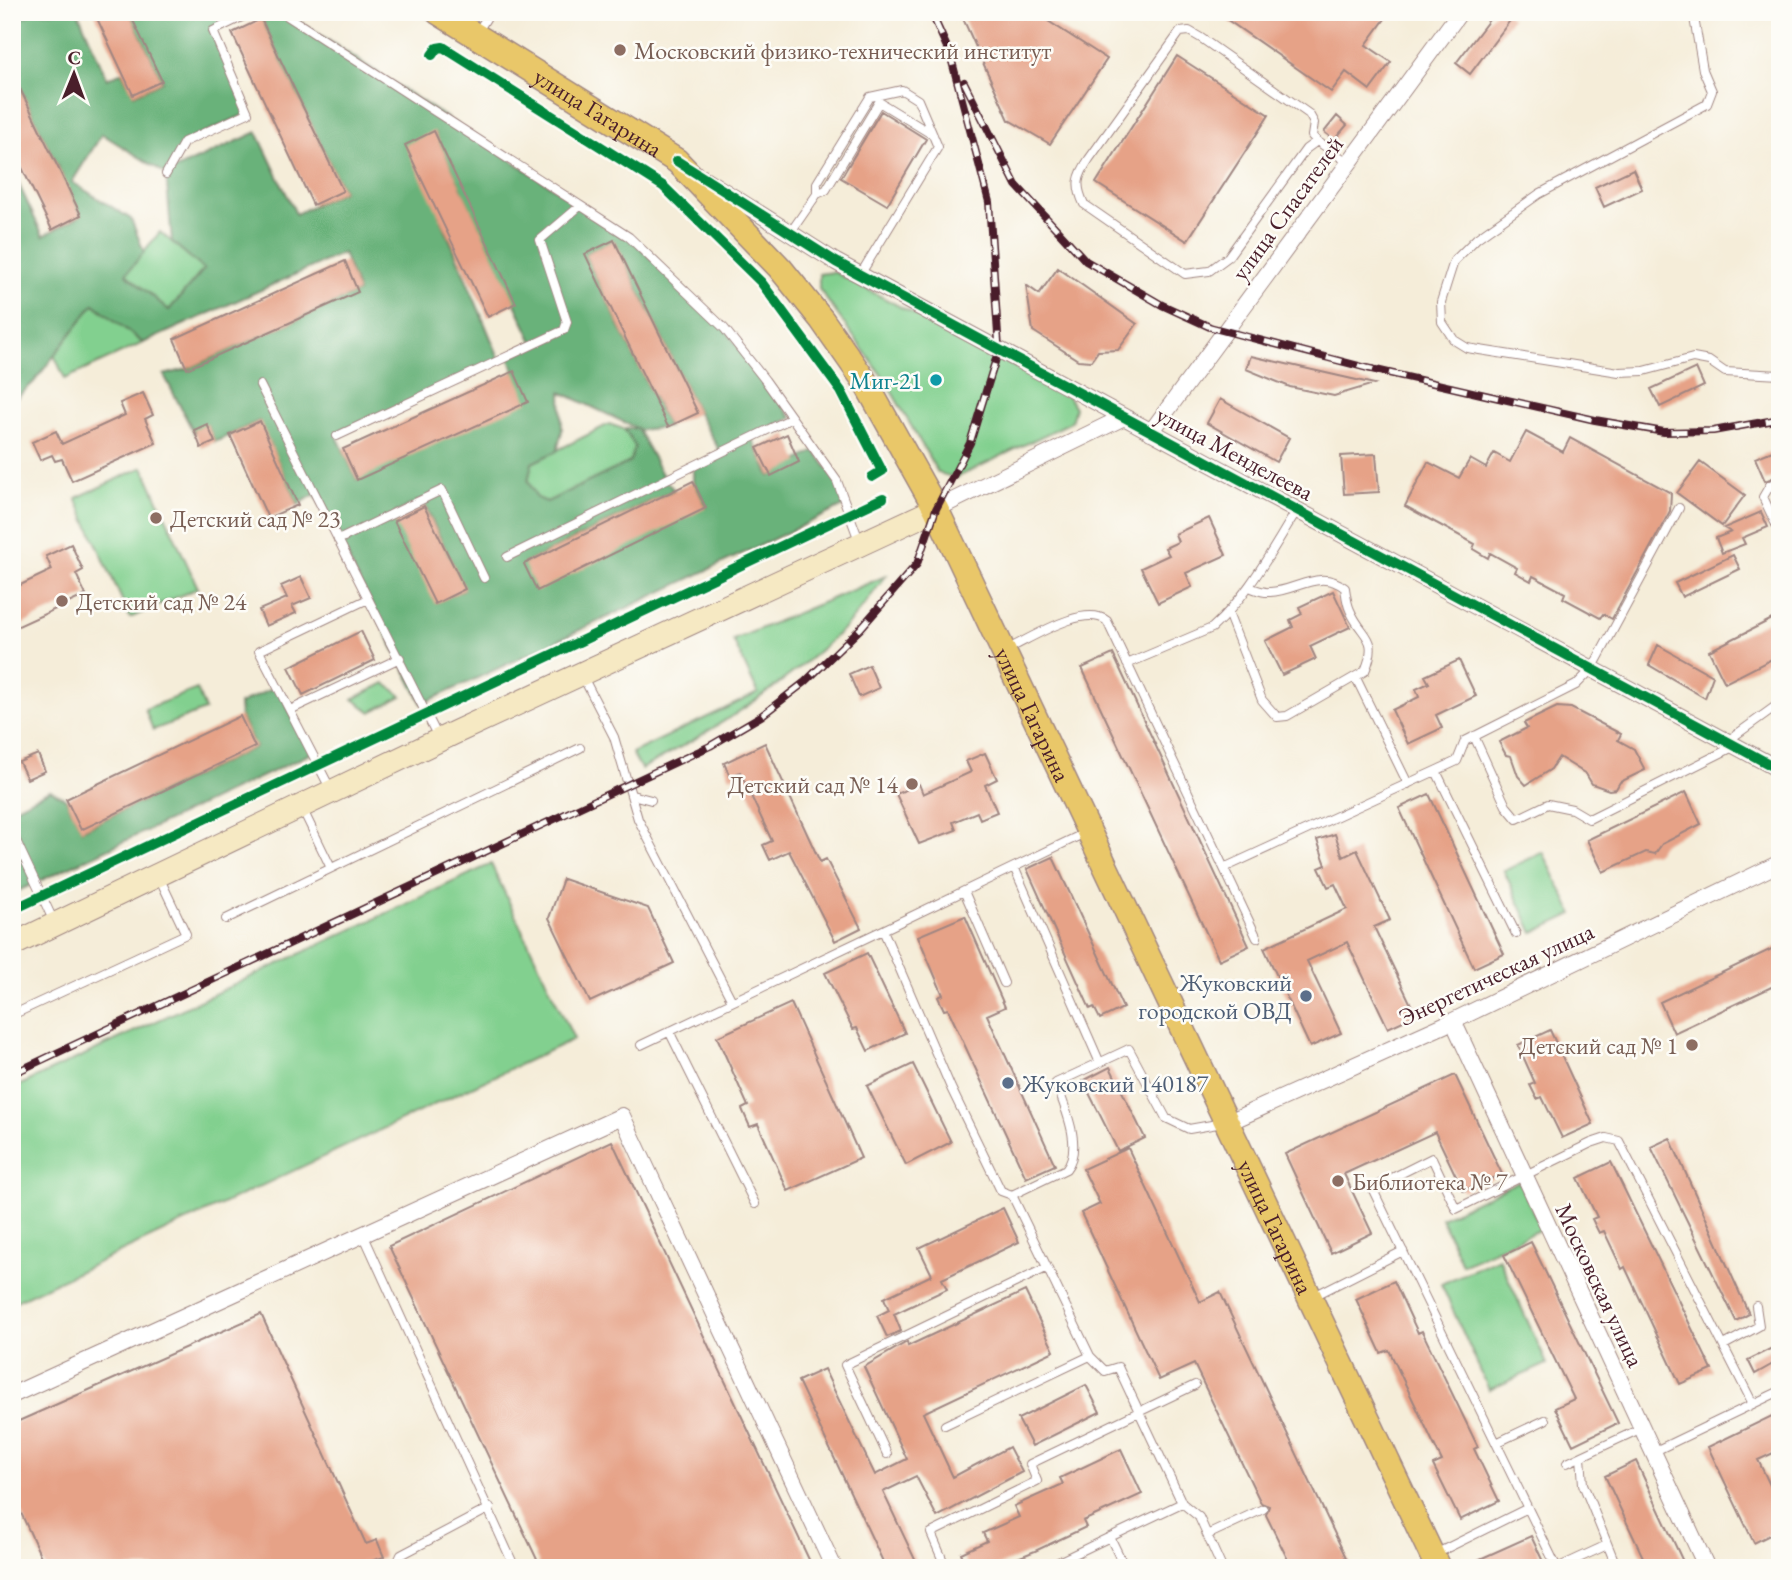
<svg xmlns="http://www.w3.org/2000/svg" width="1792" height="1580" font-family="'EB Garamond',serif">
  <rect width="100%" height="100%" fill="#fdfcf7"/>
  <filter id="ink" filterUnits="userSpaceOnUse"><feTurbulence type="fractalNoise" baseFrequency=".0143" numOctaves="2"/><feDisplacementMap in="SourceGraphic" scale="14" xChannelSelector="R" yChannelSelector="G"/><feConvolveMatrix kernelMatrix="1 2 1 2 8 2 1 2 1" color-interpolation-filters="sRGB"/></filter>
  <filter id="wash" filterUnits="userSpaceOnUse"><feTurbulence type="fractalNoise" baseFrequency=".00686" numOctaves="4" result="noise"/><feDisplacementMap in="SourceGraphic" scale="28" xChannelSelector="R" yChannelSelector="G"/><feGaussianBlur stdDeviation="1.57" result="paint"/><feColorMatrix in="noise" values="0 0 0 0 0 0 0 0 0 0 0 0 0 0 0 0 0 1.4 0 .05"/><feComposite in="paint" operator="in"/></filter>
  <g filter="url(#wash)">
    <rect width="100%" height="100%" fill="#f5edd9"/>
    <path fill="#82d08f" stroke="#66785d" stroke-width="2" d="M160,232l44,37 -35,42 -44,-37z
      M834,272l233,122 8,14 -4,14 -115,56 -18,-5 -53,-93 -66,-91v-15z
      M94,304l49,39 -78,36 -11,-24z
      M609,424l15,5 11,17 -5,16 -83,40 -10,-4 -9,-17 4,-18z
      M143,467l55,121 -68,30 -54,-120z
      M886,576c-14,18 -27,38 -44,54 -60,58 -128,100 -201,139l-9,-16 126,-60 -25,-53z
      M385,683l17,13 -31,16 -18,-13z
      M197,689l8,21 -52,20 -8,-21z
      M1543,852l30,62 -40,19 -29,-62z
      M491,864l83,175 -562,264v-214z
      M1519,1181l22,48 -79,36 -21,-47z
      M1499,1258l48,106 -58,26 -48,-106z"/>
    <path fill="#69b27a" stroke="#5a6852" stroke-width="2" fill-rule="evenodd" d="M34,12h44l29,67 15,-7 12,23 28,-14 -33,-69h123l-39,19 35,82 -64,29 -17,31 90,-41 39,82 47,-23 -82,-172 5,-7h19l344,225 95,91 68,90 -40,20 18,38 45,-25 22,30 9,24 -424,199 -107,-210 -17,11 -39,-84 -44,21 -8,-17 -13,8 -30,-58 23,-6 171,-77 -15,-39 -200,90 -49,-39 -60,78 -22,20v-232l31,66 38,-21 -69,-143v-49zM434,132l100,212 -25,12 5,15 -157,109 -20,-44 163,-76 -61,-146zM102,134l64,40 6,68 32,27 -35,41 -43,-36 18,-22 -13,-33 -59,-37zM614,240l84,173 23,40 -28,14v14l13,26 -182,57 150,-74 -9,-10 -27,-50 30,-3 -83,-173zM561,392l75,36 -12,1 11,17 -5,16 -83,40 -10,-4 -9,-17 4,-18 25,-12 5,-20zM422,499l42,90 -28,14 -43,-89z
      M277,686l35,67 -300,141v-85l38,-19 16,9 16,31 173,-83 -15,-31 -1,-12z"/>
    <g id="blocks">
      <path fill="#e6a287" d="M94,12h35l33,69 -29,14z
        M960,12h74l73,47 -57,85 -41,-24z
        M1216,12h174l-24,33 25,17 -21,28 -24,-18 -15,20z
        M1495,12h10l7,6 -42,56 -14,-11z
        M261,19l82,172 -30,14 -81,-172z
        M1177,56l92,59 -82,126 -91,-58z
        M12,72l69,143 -29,15 -40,-83z
        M881,111l45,28 -39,66 -46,-27z
        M1337,116l10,9 -13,15 -10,-8z
        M434,131l82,172 -28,14 -83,-172z
        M1633,169l9,20 -38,18 -9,-20z
        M614,240l84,173 -30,14 -83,-173z
        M345,261l13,31 -171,77 -13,-30z
        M1058,268l79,56 -19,26 -20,1 -7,10 -13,-1 -45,-29 -7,-46 13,9z
        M1251,356l123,28 -40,12 -44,-9 -44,-18z
        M1696,368l8,18 -44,21 -9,-18z
        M514,371l14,31 -171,78 -14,-31z
        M143,393l10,22 -8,4 11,24 -84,38 -10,-22 -7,2 -3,-6 -12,5 -8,-18 24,-11 6,13 63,-29 -5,-12z
        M1220,399l69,39 -13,24 -69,-39z
        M260,421l38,84 -30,13 -38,-83z
        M207,424l8,18 -14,6 -7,-18z
        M1526,432l37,20 7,-14 101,55 -1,18 -58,108 -9,-5 -3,4 -37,-20 2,-5 -32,-17 -2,5 -16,-9 2,-4 -27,-15 -2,5 -15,-9 2,-5 -70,-38 23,-44 31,16 11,-19 16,9 8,-15 16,9z
        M787,434l12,28 -28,14 -14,-28z
        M1780,448v27l-15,6 -10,-23z
        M1376,454l3,38 -35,2 -3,-38z
        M1700,462l45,33 -23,31 -45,-33z
        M693,481l13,27 -169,83 -13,-27z
        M424,506l41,83 -30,15 -41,-83z
        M1761,512l7,15 -26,11 3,6 -23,9 -6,-15 15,-6 -7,-4z
        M1209,518l17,37 -40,18 6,14 -34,16 -17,-35 28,-13 -4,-7 13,-6 -3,-8z
        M71,544l12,26 -7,4 10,21 -74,34v-40l40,-19 -6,-14z
        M1733,555l7,14 -58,28 -7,-14z
        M301,577l10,21 -19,8 4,7 -30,13 -7,-16 28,-12 -6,-12z
        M1333,591l17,36 -40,19 6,13 -34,16 -17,-34 28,-14 -3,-7 12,-6 -3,-7z
        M1780,615v40l-55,28 -16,-32z
        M361,631l14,29 -72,35 -14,-28z
        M1658,645l55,31 -8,22 -56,-33z
        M1113,654l136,292 -30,14 -137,-292z
        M1459,660l17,36 -40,19 6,13 -34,16 -16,-34 27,-13 -3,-8 13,-6 -4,-7z
        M869,665l10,23 -20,9 -10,-23z
        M1557,707l14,1 50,26 -3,6 16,9 11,21 -25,12 -4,7 -7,1 -17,-6 -6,-10 -27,-17 -8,12 -25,16 -8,-9 -7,-20 -5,-1 -7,-13 28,-14 -3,-5z
        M240,716l15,31 -174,83 -15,-31z
        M765,743l55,119 6,-3 35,69 -26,13 -46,-90 -19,9 -7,-15 9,-4 -32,-69 -10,5 -6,-14z
        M985,753l12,26 -12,6 12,27 -17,7 -3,-7 -24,10 3,8 -37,14 -23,-50 23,-10 4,10 48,-22 -5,-11z
        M38,754l7,17 -18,8 -8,-17z
        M1686,792l15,32 -39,20 -7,10 -9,-2 -43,20 -16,-32z
        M1429,794l75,160 -30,14 -75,-160z
        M1335,834l8,23 14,-7 33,70 -16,7 42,88 -28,13 -41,-86 -40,19 34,72 -31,14 -46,-99 83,-39 -12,-25 -7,3 -9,-19 7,-3 -9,-25z
        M1053,857l70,151 -23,11 -6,-12 -4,2 -63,-140z
        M563,879l85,29 26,55 -84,39 -41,-84z
        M965,916l40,91 -18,8 68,150 -29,13 -78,-169 -4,1 -6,-13 5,-2 -25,-59z
        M1780,945v38l-106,50 -14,-31z
        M867,953l38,80 -37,18 -11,-23 -4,1 -28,-56z
        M791,1003l70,155 -73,33 -30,-67 -8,3 -8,-18 6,-3 -31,-69z
        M1550,1030l43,94 -31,14 -20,-41 -5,2 -7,-14 5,-2 -17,-38z
        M913,1064l38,78 -45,23 -39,-79z
        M1110,1067l35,71 -27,13 -35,-70z
        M1455,1075l47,99 -39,17 -28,-59 -91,42 28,59 -41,20 -46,-99z
        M1670,1138l79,176 -13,7 -85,-174z
        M612,1141l201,427h-272l-152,-322z
        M1128,1148l72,154 20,-10 131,276h-59l-26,-53 3,-9 -8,-3 -67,-139 -35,16 -78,-167 19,-9 -17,-35z
        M1611,1162l101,208 -32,14 -55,-117 -3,2 -18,-38 -5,2 -7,-14 5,-2 -19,-39z
        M1003,1208l16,34 -77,37 5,10 -53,25 7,17 -14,6 -10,-21 12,-6 -5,-12 48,-23 -13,-27z
        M1531,1242l87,181 -45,22 -18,-37 19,-9 -70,-144z
        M1394,1281l24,52 4,-2 56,116 -4,2 25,52 -39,19 -27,-55 9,-4 -53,-111 -8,3 -25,-54z
        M1025,1291l29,60 -131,62 30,64 56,-30 13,25 -85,45 -21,-41 -33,16 36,76h-33l-88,-187 26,-12 51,106 32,-16 -43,-92 43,-25 1,4z
        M261,1314l105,230 11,-4 7,17 -10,3 3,8h-331l-34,-75v-69z
        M1780,1344v16l-25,14 -7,-14z
        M1086,1385l14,27 -68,34 -14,-27z
        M1780,1412v38l-22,10 22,46v24l-26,13 -46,-96z
        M1121,1449l21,45 -59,27 3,6 -51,24 -42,17h-25l-7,-15 26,-12 -4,-8 36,-16 -5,-11 49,-22 -3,-6z
        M1636,1461l50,107h-38l-43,-92z
        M1531,1536l15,32h-86z"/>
    </g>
  </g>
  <g filter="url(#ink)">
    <use href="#blocks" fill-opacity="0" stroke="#a08682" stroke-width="2"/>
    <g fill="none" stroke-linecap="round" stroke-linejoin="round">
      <g stroke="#a08682" stroke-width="10">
        <path id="service" d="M281,12l348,225 95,91 41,52 72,101 23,62
          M1693,12l10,58 9,21 -5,13 -168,90 -62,44 -23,23 -13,41 1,20 12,18 13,8 152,24 25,-1 49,-13 16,3 16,11 55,3
          M477,33l13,-21
          M1317,141l-5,-5 2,-13 -5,-9 -108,-76 -12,-7 -9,1 -91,127c-12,18 -14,26 -5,45l101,70 24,-3 19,-14 78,-108 11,-8 32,22
          M166,174l18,-32 64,-29 -35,-82 39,-19
          M817,194v-11l53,-86 32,-7 16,10 20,47 -78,128
          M790,233l27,-39 9,-4 53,-88 54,33
          M260,385l178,352
          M337,436l227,-106 3,-8 -27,-82 40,-34
          M1780,481l-10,4 -7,12 17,36
          M338,540l104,-50 42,88
          M507,557l285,-139
          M1228,613l34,87 15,17 10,-1 78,-45c15,-36 -3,-32 -15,-61 -3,-6 -4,-15 -5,-22 -26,-20 -48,3 -75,4 -7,1 -15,-3 -21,-5
          M1006,650c24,-11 78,-47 101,-29l150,317
          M1127,664l85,-36c37,-33 59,-77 85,-118
          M582,675l32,62 24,82 94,182
          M1356,678l52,106
          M290,710l110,-52
          M1474,736l32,70 11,13 31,-15 24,5 17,10 146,-73
          M1726,742l54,-39
          M1436,771l80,163
          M331,790l-72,-139 109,-52
          M632,795l19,5
          M302,808l29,60
          M12,832l42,90
          M1087,832l-204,98 68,158 50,103 11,4 78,161 15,15 13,-4 64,136 17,14 23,51
          M1014,867l86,196
          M1226,867l231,-106 8,-20 111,-56 16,-16 87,-161
          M964,891l40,92
          M226,919l354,-171
          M12,1015l174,-81 -27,-57
          M669,1031l86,173
          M641,1045l242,-115
          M1012,1195l54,-26c18,-22 -2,-63 -10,-86l73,-34 37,69 23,11 34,-6
          M363,1234l152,334
          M1312,1297l91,-46
          M1724,1345l35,-19 -3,-20
          M945,1425l145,-69
          M1496,1443l49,-23
          M1653,1452l127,-61
          M887,1454l-42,-89 201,-97
          M1581,1457l2,27 34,84
          M1567,1463l75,-35
          M1207,1535l56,-26
          M1435,1554l93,-46
          M395,1568l6,-13 89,-47
          M946,1568l-15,-35 106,-52 -7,-17 165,-79
          M1046,1568l64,-31
          M1125,1568l-15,-31 72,-34
          M1557,1568l-185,-380 60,-30 24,51 135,-66 15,-5 13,3 134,263
          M1557,1568l50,-23"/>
      </g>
      <g stroke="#a08682" stroke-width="18">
        <path id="minor" d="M703,178l133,84 944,508
          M1151,432l309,-420
          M936,509l188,-92
          M1453,1021l254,547
          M1229,1122l224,-101 327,-158
          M12,1395l610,-279 212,452"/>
      </g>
      <g stroke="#a08682" stroke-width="25">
        <path id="secondary" d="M12,945l444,-213 480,-223"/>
      </g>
      <g stroke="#a08682" stroke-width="27">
        <g id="primary">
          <path id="s1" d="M438,12l239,149 103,107 42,52 42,60 72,129 502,1059"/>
        </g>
      </g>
      <use href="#service" stroke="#fff" stroke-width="8"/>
      <use href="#minor" stroke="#fff" stroke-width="16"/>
      <use href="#secondary" stroke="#f6e9c3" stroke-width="23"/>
      <use href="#primary" stroke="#e9c769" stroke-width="24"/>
      <g stroke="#4a1f2b" stroke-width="8">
        <path id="rail" d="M964,82l52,103 70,76 76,44 48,22 157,41 228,52 69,12 49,-1 67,-12
          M12,1074l698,-328 51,-30 44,-34 55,-53 57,-65 19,-55 34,-66 29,-94 -10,-147 -39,-148 -19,-42"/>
      </g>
      <use href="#rail" stroke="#fdfcf7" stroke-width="5" stroke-dasharray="16" stroke-linecap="butt"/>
      <g stroke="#fdfcf7" stroke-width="15">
        <path id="cycleway" d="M432,55l5,-7 6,-1 220,139 98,96 80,109 41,80 -10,6
          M677,161l159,101 944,508
          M12,910l871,-412"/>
      </g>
      <use href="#cycleway" stroke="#00873e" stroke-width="10"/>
    </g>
  </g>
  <g fill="#8d6e63" stroke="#fdfcf7" stroke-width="2.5">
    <circle cx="620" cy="50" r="7"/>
    <circle cx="156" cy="518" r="7"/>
    <circle cx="62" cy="601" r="7"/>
    <circle cx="912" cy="784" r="7"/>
    <circle cx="1692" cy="1045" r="7"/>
    <circle cx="1338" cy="1181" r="7"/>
  </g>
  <circle fill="#0f9aa8" stroke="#fdfcf7" stroke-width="2.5" cx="936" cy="380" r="7"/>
  <g fill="#5c6f8a" stroke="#fdfcf7" stroke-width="2.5">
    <circle cx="1306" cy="996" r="7"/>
    <circle cx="1008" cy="1083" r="7"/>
  </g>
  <g text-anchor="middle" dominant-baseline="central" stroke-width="5" stroke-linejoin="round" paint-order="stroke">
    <g font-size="24" fill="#785e54" stroke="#fdfcf7" text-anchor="start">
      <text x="634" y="50">Московский физико-технический институт</text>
      <text x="170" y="518">Детский сад № 23</text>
      <text x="76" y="601">Детский сад № 24</text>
      <text x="898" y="784" text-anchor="end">Детский сад № 14</text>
      <text x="1678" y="1045" text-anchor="end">Детский сад № 1</text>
      <text x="1352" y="1181">Библиотека № 7</text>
    </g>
    <g font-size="24" fill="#4a1f2b" stroke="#fdfcf7">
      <text stroke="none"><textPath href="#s1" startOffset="189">улица Гагарина</textPath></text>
      <text transform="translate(1287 208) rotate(-54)">улица Спасателей</text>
      <text transform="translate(1235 453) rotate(28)">улица Менделеева</text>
      <text stroke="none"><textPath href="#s1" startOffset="945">улица Гагарина</textPath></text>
      <text transform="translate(1496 974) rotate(-25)">Энергетическая улица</text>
      <text stroke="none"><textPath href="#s1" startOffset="1512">улица Гагарина</textPath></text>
      <text transform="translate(1600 1285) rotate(65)">Московская улица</text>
    </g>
    <g font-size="24" fill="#0d838f" stroke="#fdfcf7" text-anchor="end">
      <text x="922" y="380">Миг-21</text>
    </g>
    <g font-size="24" fill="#4e5e75" stroke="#fdfcf7" text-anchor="end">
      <text x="1292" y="982">Жуковский<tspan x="1292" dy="28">городской ОВД</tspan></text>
      <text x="1022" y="1083" text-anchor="start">Жуковский 140187</text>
    </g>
  </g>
  <rect width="1792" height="1580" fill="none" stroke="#fdfcf7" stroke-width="42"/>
  <g transform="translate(74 74) rotate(1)" stroke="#fdfcf7" stroke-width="5" paint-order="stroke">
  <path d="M0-5L12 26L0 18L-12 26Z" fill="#4a1f2b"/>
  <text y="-10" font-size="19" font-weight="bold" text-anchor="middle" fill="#4a1f2b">С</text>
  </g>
</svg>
